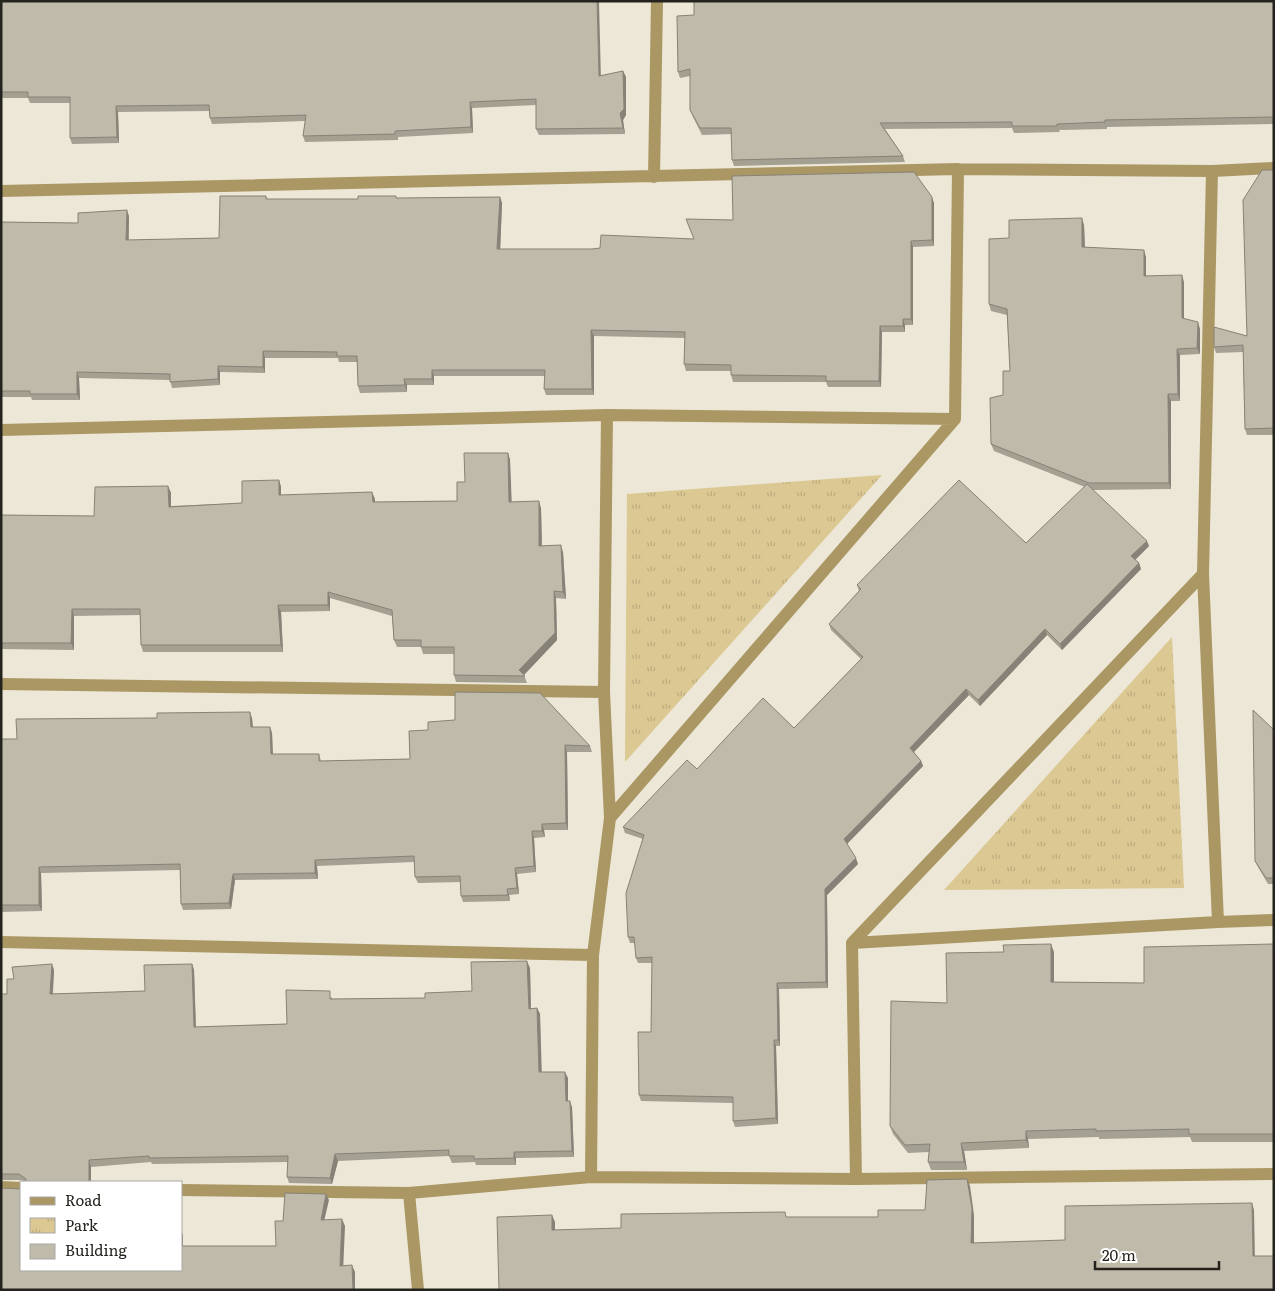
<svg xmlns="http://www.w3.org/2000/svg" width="1275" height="1291" font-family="Literata,serif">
  <defs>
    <pattern id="park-tufts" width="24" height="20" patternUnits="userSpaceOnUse" patternTransform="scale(1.25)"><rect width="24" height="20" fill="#dcc892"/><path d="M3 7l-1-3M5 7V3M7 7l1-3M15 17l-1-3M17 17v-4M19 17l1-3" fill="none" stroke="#bdac7d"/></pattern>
  </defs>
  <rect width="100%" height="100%" fill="#ece7d6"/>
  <path fill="url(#park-tufts)" d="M882,475l-257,287 2,-268z
    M1172,637l12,251 -240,2z"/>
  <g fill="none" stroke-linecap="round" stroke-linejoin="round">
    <path stroke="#aa9764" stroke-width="12" d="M654,177l3,-176
      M1,191l957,-22 254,2 62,-3
      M1,430l606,-15 348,4
      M1,684l603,8
      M610,818l345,-399 3,-250
      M1218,922l56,-2
      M1,942l592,13
      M852,943l366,-21 -15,-348 9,-403
      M591,1177l2,-222 17,-137 -6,-126 3,-277
      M856,1179l-4,-236 351,-369
      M1,1187l20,1
      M181,1190l228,3 182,-16 265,2 418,-5
      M409,1193l9,97"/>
  </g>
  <path fill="#a4a092" d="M1,1l600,75 22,-5 3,6v38l-3,5 2,14 -86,1 -3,-6v-24l-64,3 1,25 -75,4v3l-93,2 -2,-6 2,-15 -93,3 -2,-6 -1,-7 -91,1 1,31 -47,1 -2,-6v-35h-40l-2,-5h-27z
    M1274,1v123l-167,3v2l-48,1 1,2 -46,1 -2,-5 -127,1 18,27 2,6 -171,4 -2,-6v-26l-30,1 -9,-18 -3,-7v-34l-10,2 -2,-6 16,-57z
    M1274,169v266h-27l-2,-6 -2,-77 -27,1 -2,-6 33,-11 26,-166z
    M266,196l1,3h91l142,-2 2,6 -2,46h92l102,-10 39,-19 201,-17v43l-21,1v78h-8v7h-23l-1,55h-53l-2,-5h-93l-2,-7v-4h-45l-2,-7 1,-26 -91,-2v59h-48l-2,-6 1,-13h-111v9h-27v7l-47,1 -2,-7v-24h-19l-1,-4h-73v15l-45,-1v13l-48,3 -2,-8 -91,-2 1,22h-48l-1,-3h-30v-175l77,1 51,-7v24l90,-2z
    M1084,225l1,22 61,10v19l38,6v36l16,11v25l-20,1v46h-9v88l-78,1 56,56 -14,14 4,3 2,6 -79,81 -15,-15 -67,71 -11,-11 -55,57 7,9 2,5 -76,78 11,20 -31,31 1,93 -49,1 1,57h-4l2,78 -43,3 -2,-6v-18l-92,-2 -2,-6 12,-63 1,-69h-14l-2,-5 -1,-15h-5l-2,-6 15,-98 -18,-6 -2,-6 74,-58 97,-41 67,-69 -30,-29 -2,-6 30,-33 -2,-6 169,-42 59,-56 -91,-36 -3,-7 19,-73 -3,-56 -16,-4 -2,-7 20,-66z
    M508,453l2,7 1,42 30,6 1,38 21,6 3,47 -10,-1 1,42 -33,35 3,8 -71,-1 -2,-7v-21h-31l-2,-7h-24l-3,-7 -2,-24 -62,-18v13l-49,1 2,40h-140l-2,-7 -1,-30 -66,1v34l-73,-1v-134l93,1 74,-30 3,7v13l71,-3 37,-23 2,7v8l94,4v3l82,-1 8,-19z
    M252,718l1,9h17l2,6 1,21h46l2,7 89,-2 -1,-28 181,15 2,6h-25l1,78h-24l1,7 -11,1 2,34 -19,2 2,20 -10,1 1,6 -47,1 -2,-6v-14l-43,1 -3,-6 -1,-15 -97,4 1,13 -83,1 -4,29 -48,1 -2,-6 -1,-34 -139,3 1,38 -41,1v-173h16z
    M1274,730v154h-6l-10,-17 -3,-6z
    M1274,944v198h-82l-2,-5 -91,2v-2l-71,2 1,9 -65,3 3,19h-36l-3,-8 1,-10 -21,1 -15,-19 -3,-8 57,-123 107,-51v30l90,1z
    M192,964l2,6 2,57 91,-3 45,-27v2l93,-1 47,-7 58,-23 1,41 6,-1 3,6 1,58 27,6v23l4,6 2,50 -58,1v7h-40l-1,-3 -23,1 -3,-7 -111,5 -6,23 -43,-1 -2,-6 1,-15 -136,2 -1,-2 -60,5v15h-66l-4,-2h-20v-186h6l7,-15 40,-9 -1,24 92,-3z"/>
  <path fill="#868277" d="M597,1h2l2,81 -2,-6z
    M623,71l3,6v38l-3,5 2,14 -2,-6 -3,-15z
    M470,102l2,6 1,25 -2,-6z
    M116,106l2,6 1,31 -2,-6z
    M500,197l2,6 -2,52 -3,-6z
    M932,197l2,6v43l-2,-6z
    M127,210l2,6 -1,30 -2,-6z
    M1082,218l2,7 1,28 -3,-6z
    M911,241l2,6v78l-2,-6z
    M1144,250l2,7v25l-2,-6z
    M1182,275l2,7v42l-2,-6z
    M903,319l2,6v7l-2,-6z
    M1198,322l2,7v25l-3,-6z
    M880,326l2,6 -1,55 -2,-6z
    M591,330l3,6v59l-2,-6z
    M1177,349l3,6v46l-2,-7z
    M263,351l2,7v15l-2,-6z
    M218,366l2,6v13l-2,-6z
    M432,370l2,6v9l-2,-6z
    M77,372l2,6 1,22 -3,-6z
    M404,379l3,6v7l-2,-7z
    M1168,394l3,7v88l-2,-6z
    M508,453l2,7 2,49 -3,-7z
    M279,480l2,7v15l-2,-7z
    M168,486l3,7v20l-2,-6z
    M372,492l3,7v10l-2,-7z
    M539,501l2,7 1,45 -3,-7z
    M1147,541l2,5 -16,16 -2,-6z
    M561,545l2,7 3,47 -3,-7z
    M1139,563l2,6 -79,81 -2,-6z
    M554,591l2,7 1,42 -34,36 -4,-6z
    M328,592l2,6v13l-2,-6z
    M278,605l3,7 2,40 -2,-7z
    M72,609l2,7v34l-3,-7z
    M1045,629l2,6 -67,71 -2,-6z
    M966,689l3,6 -57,59 -2,-6z
    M250,712l2,6 1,15 -2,-6z
    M270,727l2,6 1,27 -2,-6z
    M565,745l2,7 1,78 -2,-7z
    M921,761l2,5 -77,79 -2,-6z
    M542,824l2,6 1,7 -3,-6z
    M532,831l2,7 2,34 -2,-6z
    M856,858l2,6 -31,31 1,93 -2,-6 -1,-93z
    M315,860l2,6 1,13 -3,-6z
    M39,867l2,6 1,38 -3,-6z
    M515,868l2,6 2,20 -2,-6z
    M233,874l2,6 -4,29 -2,-6z
    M507,889l2,6 1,6 -2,-6z
    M1051,944l3,8v38l-3,-8z
    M527,961l3,7 1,47 -2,-6z
    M52,964l2,6 -2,31 -2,-7z
    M192,964l2,6 2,64 -2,-7z
    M777,983l2,6 1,57 -2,-6z
    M537,1008l3,6 2,65 -3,-7z
    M774,1040l2,6 2,78 -2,-6z
    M565,1072l3,6v29l-2,-6z
    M570,1101l2,6 2,50 -2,-6z
    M1026,1131l2,8 1,9 -3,-8z
    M961,1143l3,8 3,19 -3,-8z
    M514,1152l2,6v7l-2,-7z
    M335,1154l3,7 -6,23 -2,-6z
    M89,1160l2,7v15h-2z
    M967,1179l3,7 4,29v35l-3,-7z
    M326,1194l3,6 -6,26 -2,-6z
    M1252,1203l2,7 1,53 -2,-7z
    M552,1215l3,7v14l-3,-6z
    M342,1219l3,7 -2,46 -3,-6z
    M181,1230l2,5v17l-2,-6z
    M352,1265l3,7v18h-2z"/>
  <path fill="#bfbaaa" stroke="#868277" d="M1,1h596l2,75 24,-5 1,38 -4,4 3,15 -87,1v-30l-66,3 1,25 -76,4v3l-92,2 3,-21 -96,3 -1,-13 -93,1 1,31 -47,1v-41h-42v-5h-27z
    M694,1h580v116l-169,3v2l-48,2v2h-45v-4l-132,1 23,33 -171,4 -1,-32h-31l-10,-18v-41l-12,3 -1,-56 17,-1z
    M1274,169v259l-29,1 -2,-84 -29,2v-20l33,9 -4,-136 19,-30h11z
    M914,172l18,25v43l-21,1v78h-8v7h-23l-1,55h-53v-5l-95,-1v-10l-47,-1 1,-32 -94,-2 1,59h-48l1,-19h-113v9h-28l1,6 -47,1 -1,-30h-20v-4l-74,-1v16l-45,-1v13l-48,3v-8l-93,-2v22h-47v-3h-29v-169l77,1v-10l49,-3 -1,30 93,-2 1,-42h46v3h92v-3h38v2l104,-1 -3,52h95l8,-1 1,-13 93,4 -8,-20 47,1 -1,-44z
    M1082,218v29l62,3v26l38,-1v43l16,4 -1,26 -20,1 1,45h-10l1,89h-80l-98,-39 -1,-46 13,-3v-24h7l-3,-62 -18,-5v-65l20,-1v-18z
    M464,453h44l1,49 30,-1v45l22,-1 2,47 -9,-1 1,42 -36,37 6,6 -71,-1v-28h-33v-7h-27l-2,-30 -64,-18v13h-50l3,40h-140l-1,-36h-68l-1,34h-70v-128l93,1 1,-29 73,-1 1,21 73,-4v-22l37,-1v15l93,-3 1,10 84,-1v-19h8z
    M959,480l67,63 61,-59 60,57 -16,15 8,7 -79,81 -15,-15 -67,71 -12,-11 -56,59 11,13 -77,78 12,19 -31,31 1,93 -49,1 1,57h-4l2,78 -43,3v-24l-94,-2 -1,-63h13l1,-75 -16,1 -2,-21h-6l-2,-44 18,-58 -21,-8 64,-67 10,9 66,-71 31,30 69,-71 -34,-33 32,-35 -4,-4z
    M455,692l85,1 50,53 -25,-1 1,78 -24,1v7h-10l2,35 -19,2 2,20 -10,1 1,6 -47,1 -1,-20 -45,1 -1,-21 -99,4v13l-82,1 -4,29 -48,1 -1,-40 -141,3v38h-38v-166h16l-1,-20 141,-1v-5l93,-1 1,15h19l1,27h48v7l91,-2 -1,-28 19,-1v-8l27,-2z
    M1253,710l21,20v148h-8l-11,-17z
    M1051,944v38l93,1v-36l130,-3v190h-85v-5l-93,2v-2l-70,2v9l-65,3 3,19h-36l2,-18 -25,1 -15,-19 1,-125 56,2 -1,-50 58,-1 -1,-7z
    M527,961l2,48 8,-1 2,64h26l1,29h4l2,50 -58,1v6l-40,1v-3h-25v-6l-114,4 -5,24 -43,-1 1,-21 -139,2v-2l-60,4v22h-63v-3l-7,-5h-18v-180h6v-15h7l-2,-12 40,-3 -2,30 95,-3 -1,-26 48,-1 2,63 93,-3 -1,-34 44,1v8l95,-1v-5l47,-2 -1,-29z
    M967,1179l5,29 -1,35 94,-3v-34l187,-3 1,53h21v34h-775l-2,-73 55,-2v15l69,-2v-14l164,-2 1,5h92v-7h47l2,-30z
    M1,1188l20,1v81h160v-24h95l-1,-25h8l2,-28 41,1 -5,26 21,-1 -2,47 12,-1 1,25h-352z"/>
  <rect width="1275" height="1291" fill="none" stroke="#25231d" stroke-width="5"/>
  <rect x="20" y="1181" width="162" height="90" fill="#ffffff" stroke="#a8a7a5"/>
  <rect x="30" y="1197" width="25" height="8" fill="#aa9764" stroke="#a8a7a5"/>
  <text x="65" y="1206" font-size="15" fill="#25231d">Road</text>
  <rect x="30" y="1218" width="25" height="15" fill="url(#park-tufts)" stroke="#a8a7a5"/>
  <text x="65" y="1231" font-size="15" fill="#25231d">Park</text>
  <rect x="30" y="1244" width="25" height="15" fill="#bfbaaa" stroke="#a8a7a5"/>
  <text x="65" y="1256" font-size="15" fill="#25231d">Building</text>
  <path d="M1095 1261v8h124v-8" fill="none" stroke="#25231d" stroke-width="2.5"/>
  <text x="1102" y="1261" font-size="15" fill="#25231d" stroke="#ffffff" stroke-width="4" paint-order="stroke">20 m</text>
</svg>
